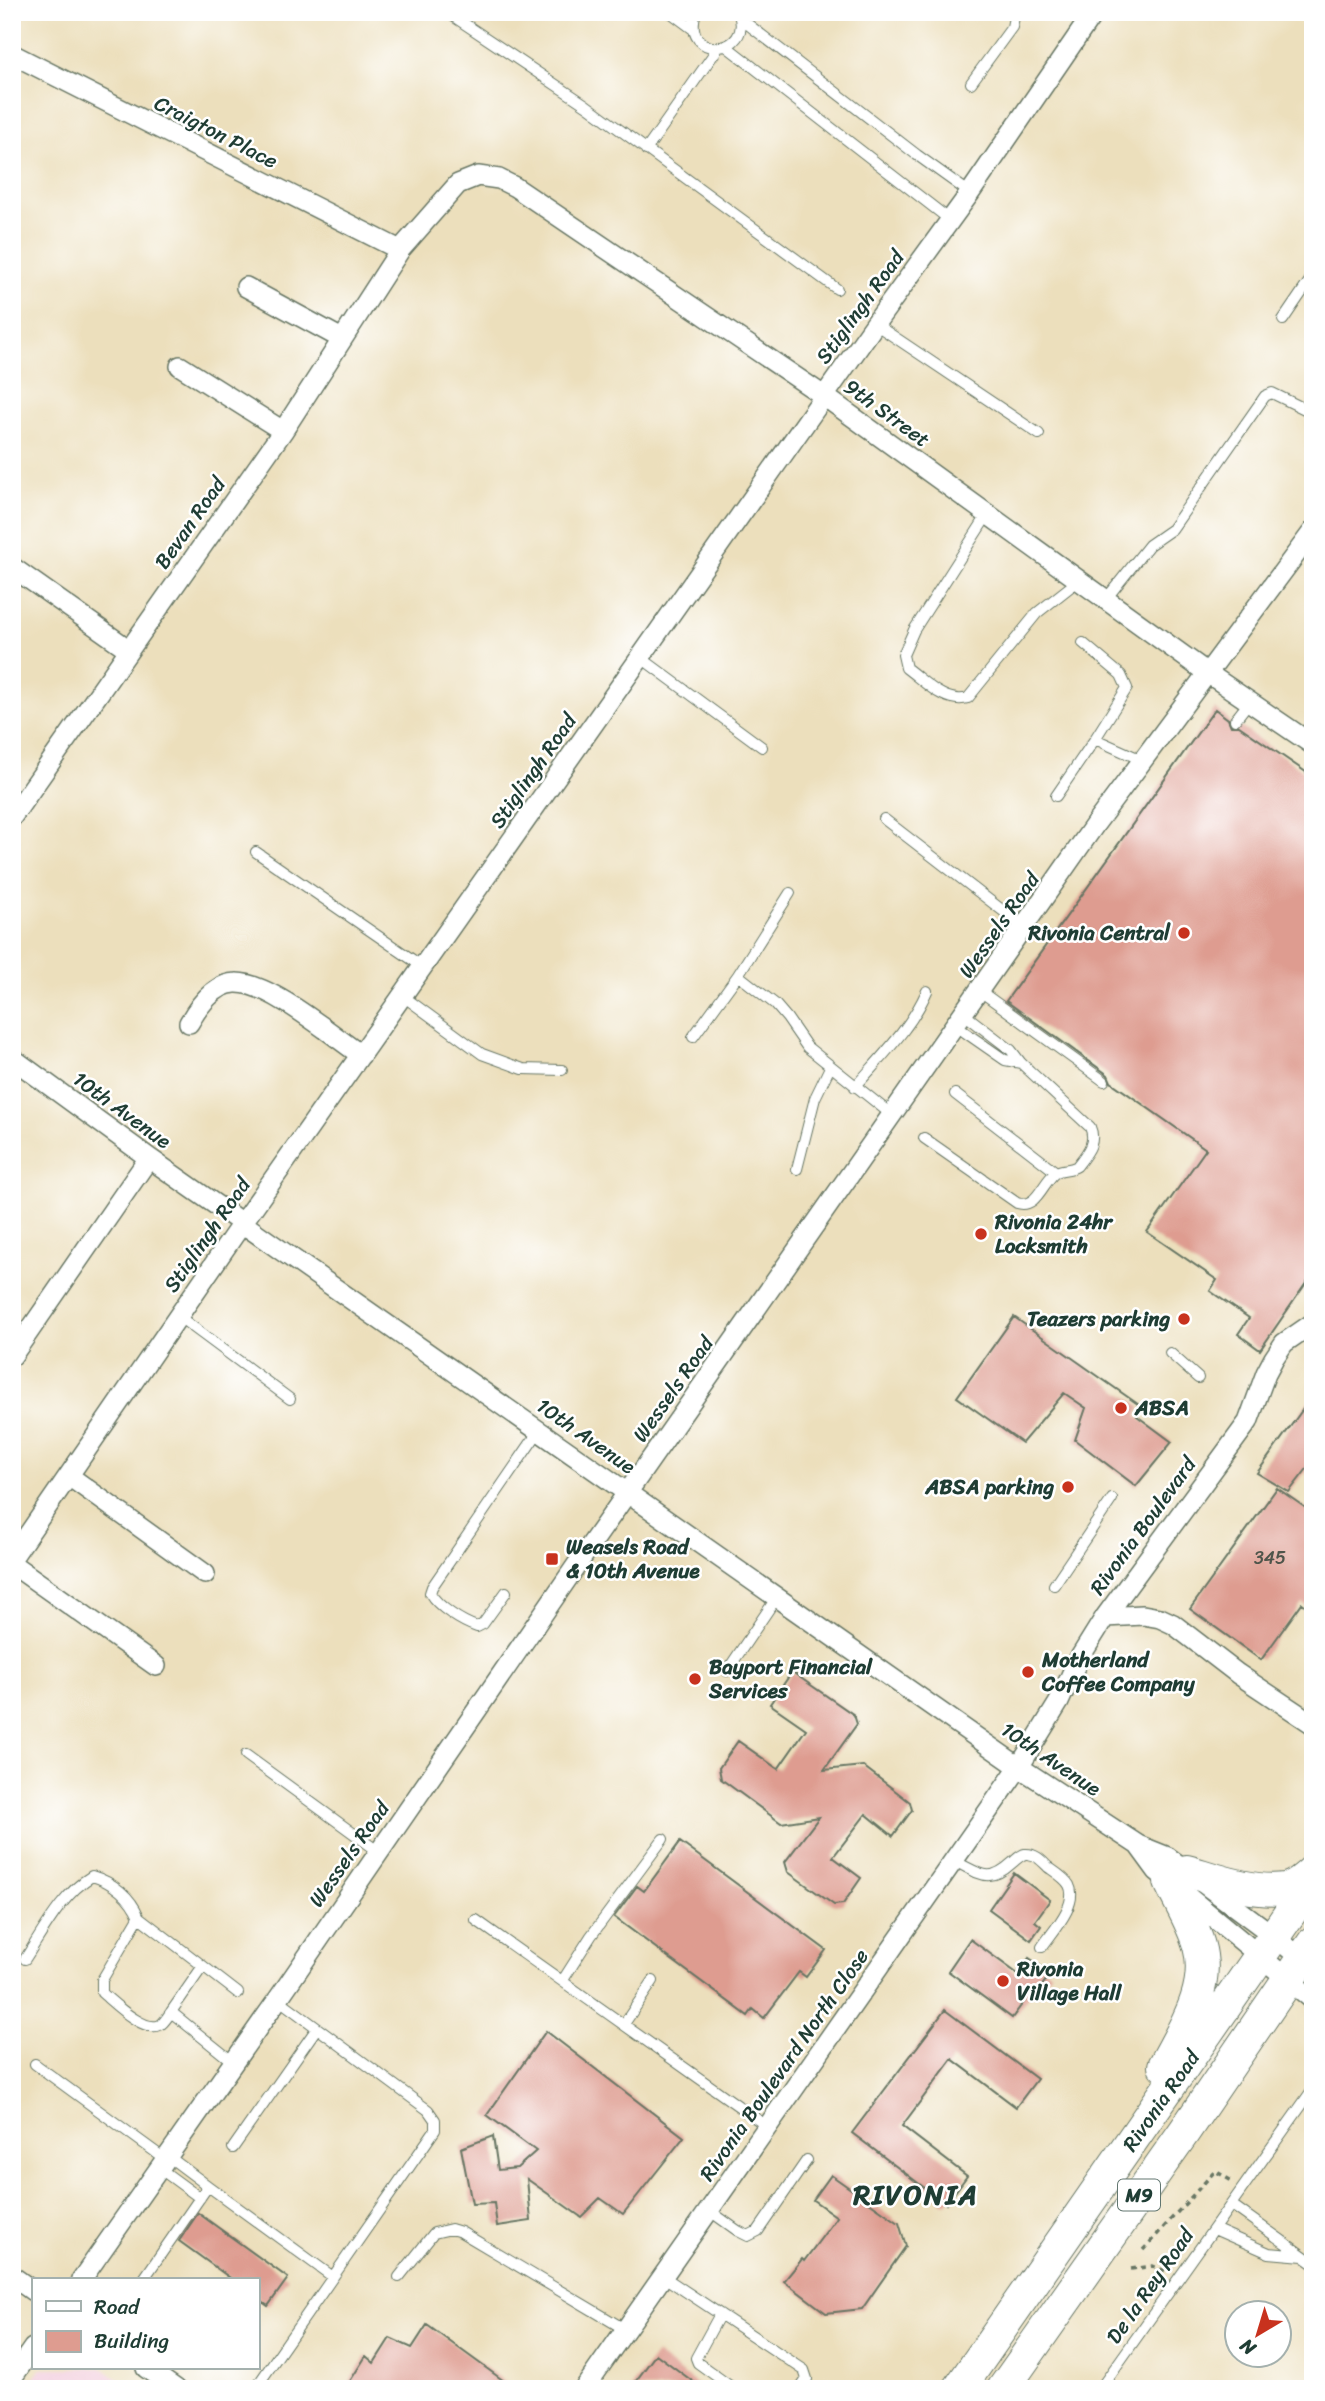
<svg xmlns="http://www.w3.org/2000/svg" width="1325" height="2401" font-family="Sriracha,sans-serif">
  <rect width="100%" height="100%" fill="#fff"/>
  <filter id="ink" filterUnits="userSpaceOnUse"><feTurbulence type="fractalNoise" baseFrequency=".0143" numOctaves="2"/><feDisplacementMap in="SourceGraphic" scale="14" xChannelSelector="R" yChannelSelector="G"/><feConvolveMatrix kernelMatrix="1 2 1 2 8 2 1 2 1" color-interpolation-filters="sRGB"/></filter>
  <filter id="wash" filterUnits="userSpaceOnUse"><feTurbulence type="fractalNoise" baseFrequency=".00686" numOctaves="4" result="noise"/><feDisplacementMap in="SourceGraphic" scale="28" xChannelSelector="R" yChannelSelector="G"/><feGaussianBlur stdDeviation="1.57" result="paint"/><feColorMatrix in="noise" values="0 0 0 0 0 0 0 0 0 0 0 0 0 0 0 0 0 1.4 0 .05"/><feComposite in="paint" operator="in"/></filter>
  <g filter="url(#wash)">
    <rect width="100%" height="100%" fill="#ecdfbc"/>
    <path fill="#f3cfde" d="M42,2368h60l30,21h-105z"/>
    <g id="blocks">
      <path fill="#de9c90" d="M1215,709l13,10 3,7h8l74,51v496l-53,77 -22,-16 11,-16 -39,-27 7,-11 -70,-48 59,-83 -95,-67 -3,-7 -102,-74z
        M1014,1317l128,90 -5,9 35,26 -36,44 -61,-46 11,-32 -22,-15 -42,50 -65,-46z
        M1313,1395v66l-24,31 -32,-19z
        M1277,1488l36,25v98l-11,-8 -41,57 -71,-51z
        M792,1672l62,43 3,9 -33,46 39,-4 47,36 2,8 -19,26 -27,-22 -33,43 28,21 -18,26 -9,1 -46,-33 -3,-10 34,-45 -38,6 -60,-44 -2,-11 19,-27 40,28 28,-40 -36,-25z
        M680,1842l146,108 -20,27 -7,-5 -35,46 -11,-9 -5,7 -134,-99 23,-31 7,5z
        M1014,1873l36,27 -15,21 6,5 -10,14 -42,-31z
        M970,1939l48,35 11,-16 22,15 -13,18 -4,-3 -22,30 -64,-47z
        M945,2010l92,69 -21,28 -64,-48 -50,67 65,50 -21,28 -94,-71z
        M546,2031l138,106 -61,77 -23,-16 -19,19 -54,-38 4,42 -34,5 -3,-23 -22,1 -11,-56 32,-12 5,34 19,-2 19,-17 -49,-36z
        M831,2175l68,48 7,23 -44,63 -36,4 -42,-32 18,-22 2,2 33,-44 -24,-17z
        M198,2213l90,65 -20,28 -11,-8v-18h-24l-54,-39z
        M427,2325l88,64h-170l21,-33 8,7 16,-25 22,10z
        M656,2354l47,35h-73z"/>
    </g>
  </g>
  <g filter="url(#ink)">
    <use href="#blocks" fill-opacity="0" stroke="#677664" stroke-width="2"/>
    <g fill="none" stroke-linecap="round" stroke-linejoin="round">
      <g stroke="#677664" stroke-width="12">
        <path id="lane" d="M447,12l139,93 251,184
          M670,12l23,17
          M696,12c-16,50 60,44 42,0
          M741,19l176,136 53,38
          M726,46l224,174
          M971,83l41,-56 2,-10 -4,-5
          M646,150l72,-102
          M1283,320l30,-44
          M875,324l164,110
          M988,514l-74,116 -11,25 3,13c17,12 39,37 62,30l69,-85 42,-33
          M1106,599l43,-54 23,-16 93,-133 7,-3 41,20
          M1083,643l38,32 6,13 -32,51 47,21
          M640,657l122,90
          M1235,720l15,-19
          M1056,796l39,-57
          M884,819l140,108
          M256,852l167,115
          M738,975l37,29 12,14 20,29 85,68
          M980,991l124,90
          M403,996l79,58 41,15 39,1
          M956,1026l49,34 16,3
          M693,1037l45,-62 52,-82
          M855,1087c26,-30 56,-59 72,-96
          M955,1094l101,78
          M924,1138l93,65c20,6 25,-20 38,-30 6,-5 15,-2 22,-7 9,-12 20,-23 13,-39l-69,-64 -10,-13 -47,-36
          M797,1169l18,-71 15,-31
          M178,1316l112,83
          M1170,1353l28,25
          M1054,1585l58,-86
          M506,1592l-23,32 -6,3c-15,-5 -39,-20 -47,-34l2,-6 107,-156
          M727,1671l50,-74
          M246,1755l133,97
          M954,1861c26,12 34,24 58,2 4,-3 8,-8 13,-9 10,-1 17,7 23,13 7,5 17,11 21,18 10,19 -17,47 -27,62
          M139,1917l64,49
          M476,1920l292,207
          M25,1959c19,-29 37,-65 67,-83 21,6 39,21 47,41l-37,63v13c12,10 42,40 58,32 4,-2 8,-9 11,-13
          M563,1980l28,-44 72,-97
          M624,2024l29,-43
          M233,2062l-62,-50 32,-46 35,27
          M35,2064l130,95
          M233,2148l84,-120
          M168,2156l40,30
          M159,2168l41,30
          M1232,2205l81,58
          M710,2211l28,20 10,5 10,-5 49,-71
          M1214,2229l55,24 34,3
          M399,2277l35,-44 17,-4 10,3 165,98
          M664,2277l140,93 3,9 -7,10
          M143,2280l65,-94 125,91
          M720,2314l-24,44 2,5 36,26
          M255,2389l180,-259v-10l-7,-10 -150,-111
          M1100,2389l213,-300"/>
      </g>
      <g stroke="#677664" stroke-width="22">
        <path id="street" d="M12,54l388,196
          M246,287l96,52
          M180,366l103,65
          M12,567l116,82
          M12,817l271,-386 117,-181 58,-66 20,-8 21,3 16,8 309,209 382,276 107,73
          M189,1023c9,-16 26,-40 47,-40 33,-1 96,52 125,72
          M12,1058l137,100 870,609 119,78 30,12 106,79 36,30
          M12,1356l137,-198
          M69,1476l136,98
          M12,1558l231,-336 632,-898 95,-131 124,-181
          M12,1564l144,102
          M1105,1617l38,-2 17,3 13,6 65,50 75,50
          M1138,1845l19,26 156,129
          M12,2276l21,15
          M81,2280l197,-281 298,-433 520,-743 217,-292
          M146,2368l30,21
          M12,2378l21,-30
          M584,2389l435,-622 40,-65 18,-40 28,-45 143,-195 18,-49 8,-15 10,-15 29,-20"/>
      </g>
      <g stroke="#677664" stroke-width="34">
        <path id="primary" d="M1187,1871c31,9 65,22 98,18 11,-2 20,-11 28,-18
          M1164,2066c19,-37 47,-77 35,-120 -6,-22 -20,-44 -29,-64
          M959,2389l354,-509
          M1003,2389l181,-257 129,-189"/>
      </g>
      <path stroke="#677664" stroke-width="3.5" stroke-dasharray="5 5" stroke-linecap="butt" d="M1143,2250l72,-79 17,10
        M1131,2269l22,-3 15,6"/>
      <use href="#lane" stroke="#fff" stroke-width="10"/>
      <use href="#street" stroke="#fff" stroke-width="19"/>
      <use href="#primary" stroke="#fff" stroke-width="32"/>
    </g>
  </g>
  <g fill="#c8321e" stroke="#fff" stroke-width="2.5">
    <circle cx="1184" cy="933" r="7"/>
    <circle cx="981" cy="1234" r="7"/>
    <circle cx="1184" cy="1319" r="7"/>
    <circle cx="1121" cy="1408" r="7"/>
    <circle cx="1068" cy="1487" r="7"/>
    <rect x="545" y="1552" width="14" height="14" rx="3.5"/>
    <circle cx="1028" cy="1672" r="7"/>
    <circle cx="695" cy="1679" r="7"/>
    <circle cx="1003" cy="1981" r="7"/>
  </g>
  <g text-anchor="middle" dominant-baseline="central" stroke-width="5" stroke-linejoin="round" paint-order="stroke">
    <g font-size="18" fill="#4f554b">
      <text x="1270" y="1558">345</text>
    </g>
    <rect fill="#fff" stroke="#627771" stroke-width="2" x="1118" y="2179.5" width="42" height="31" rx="5"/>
    <g font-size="19" font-weight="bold" fill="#1f3d34">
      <text x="1139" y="2195">M9</text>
    </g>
    <g font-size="21" fill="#1f3d34" stroke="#fff">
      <text transform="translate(216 132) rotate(27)">Craigton Place</text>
      <text transform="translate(860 307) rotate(-54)">Stiglingh Road</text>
      <text transform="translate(887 413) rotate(36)">9th Street</text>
      <text transform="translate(190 523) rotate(-55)">Bevan Road</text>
      <text transform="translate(533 771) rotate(-55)">Stiglingh Road</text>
      <text transform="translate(999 925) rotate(-55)">Wessels Road</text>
      <text transform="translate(122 1110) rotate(36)">10th Avenue</text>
      <text transform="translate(207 1235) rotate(-55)">Stiglingh Road</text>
      <text transform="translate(673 1389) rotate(-55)">Wessels Road</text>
      <text transform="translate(586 1436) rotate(35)">10th Avenue</text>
      <text transform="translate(1143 1526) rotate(-54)">Rivonia Boulevard</text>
      <text transform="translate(1051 1759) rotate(34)">10th Avenue</text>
      <text transform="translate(349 1854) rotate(-55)">Wessels Road</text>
      <text transform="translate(784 2065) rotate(-55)">Rivonia Boulevard North Close</text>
      <text transform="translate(1161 2101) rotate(-55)">Rivonia Road</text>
      <text transform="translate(1150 2286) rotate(-55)">De la Rey Road</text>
    </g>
    <g font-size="21" font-weight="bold" fill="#1f3d34" stroke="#fff" text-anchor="start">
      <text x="1170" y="933" text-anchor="end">Rivonia Central</text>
      <text x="995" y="1222">Rivonia 24hr<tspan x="995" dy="24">Locksmith</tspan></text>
      <text x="1170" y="1319" text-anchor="end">Teazers parking</text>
      <text x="1135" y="1408">ABSA</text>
      <text x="1054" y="1487" text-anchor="end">ABSA parking</text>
      <text x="566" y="1547">Weasels Road<tspan x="566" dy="24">&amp; 10th Avenue</tspan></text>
      <text x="1042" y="1660">Motherland<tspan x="1042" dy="24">Coffee Company</tspan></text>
      <text x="709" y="1667">Bayport Financial<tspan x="709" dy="24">Services</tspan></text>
      <text x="1017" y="1969">Rivonia<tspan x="1017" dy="24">Village Hall</tspan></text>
    </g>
    <g font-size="28" font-weight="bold" letter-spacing="2" fill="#1f3d34" stroke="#fff">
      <text x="916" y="2194">RIVONIA</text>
    </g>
  </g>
  <rect width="1325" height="2401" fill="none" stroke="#fff" stroke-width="42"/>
  <rect x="32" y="2278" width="228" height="91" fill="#ffffff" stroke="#a5b1ae" stroke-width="2"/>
  <rect x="46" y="2301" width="35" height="10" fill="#ffffff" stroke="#a5b1ae" stroke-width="2"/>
  <text x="94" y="2314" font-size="21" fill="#1f3d34">Road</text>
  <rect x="46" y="2331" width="35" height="21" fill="#de9c90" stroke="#a5b1ae" stroke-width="2"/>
  <text x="94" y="2348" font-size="21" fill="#1f3d34">Building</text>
  <g transform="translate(1258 2334) rotate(218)"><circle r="33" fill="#ffffff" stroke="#a5b1ae" stroke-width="2"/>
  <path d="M0-5L12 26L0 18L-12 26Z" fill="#c8321e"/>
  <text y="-10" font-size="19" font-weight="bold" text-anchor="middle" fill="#1f3d34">N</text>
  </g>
</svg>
